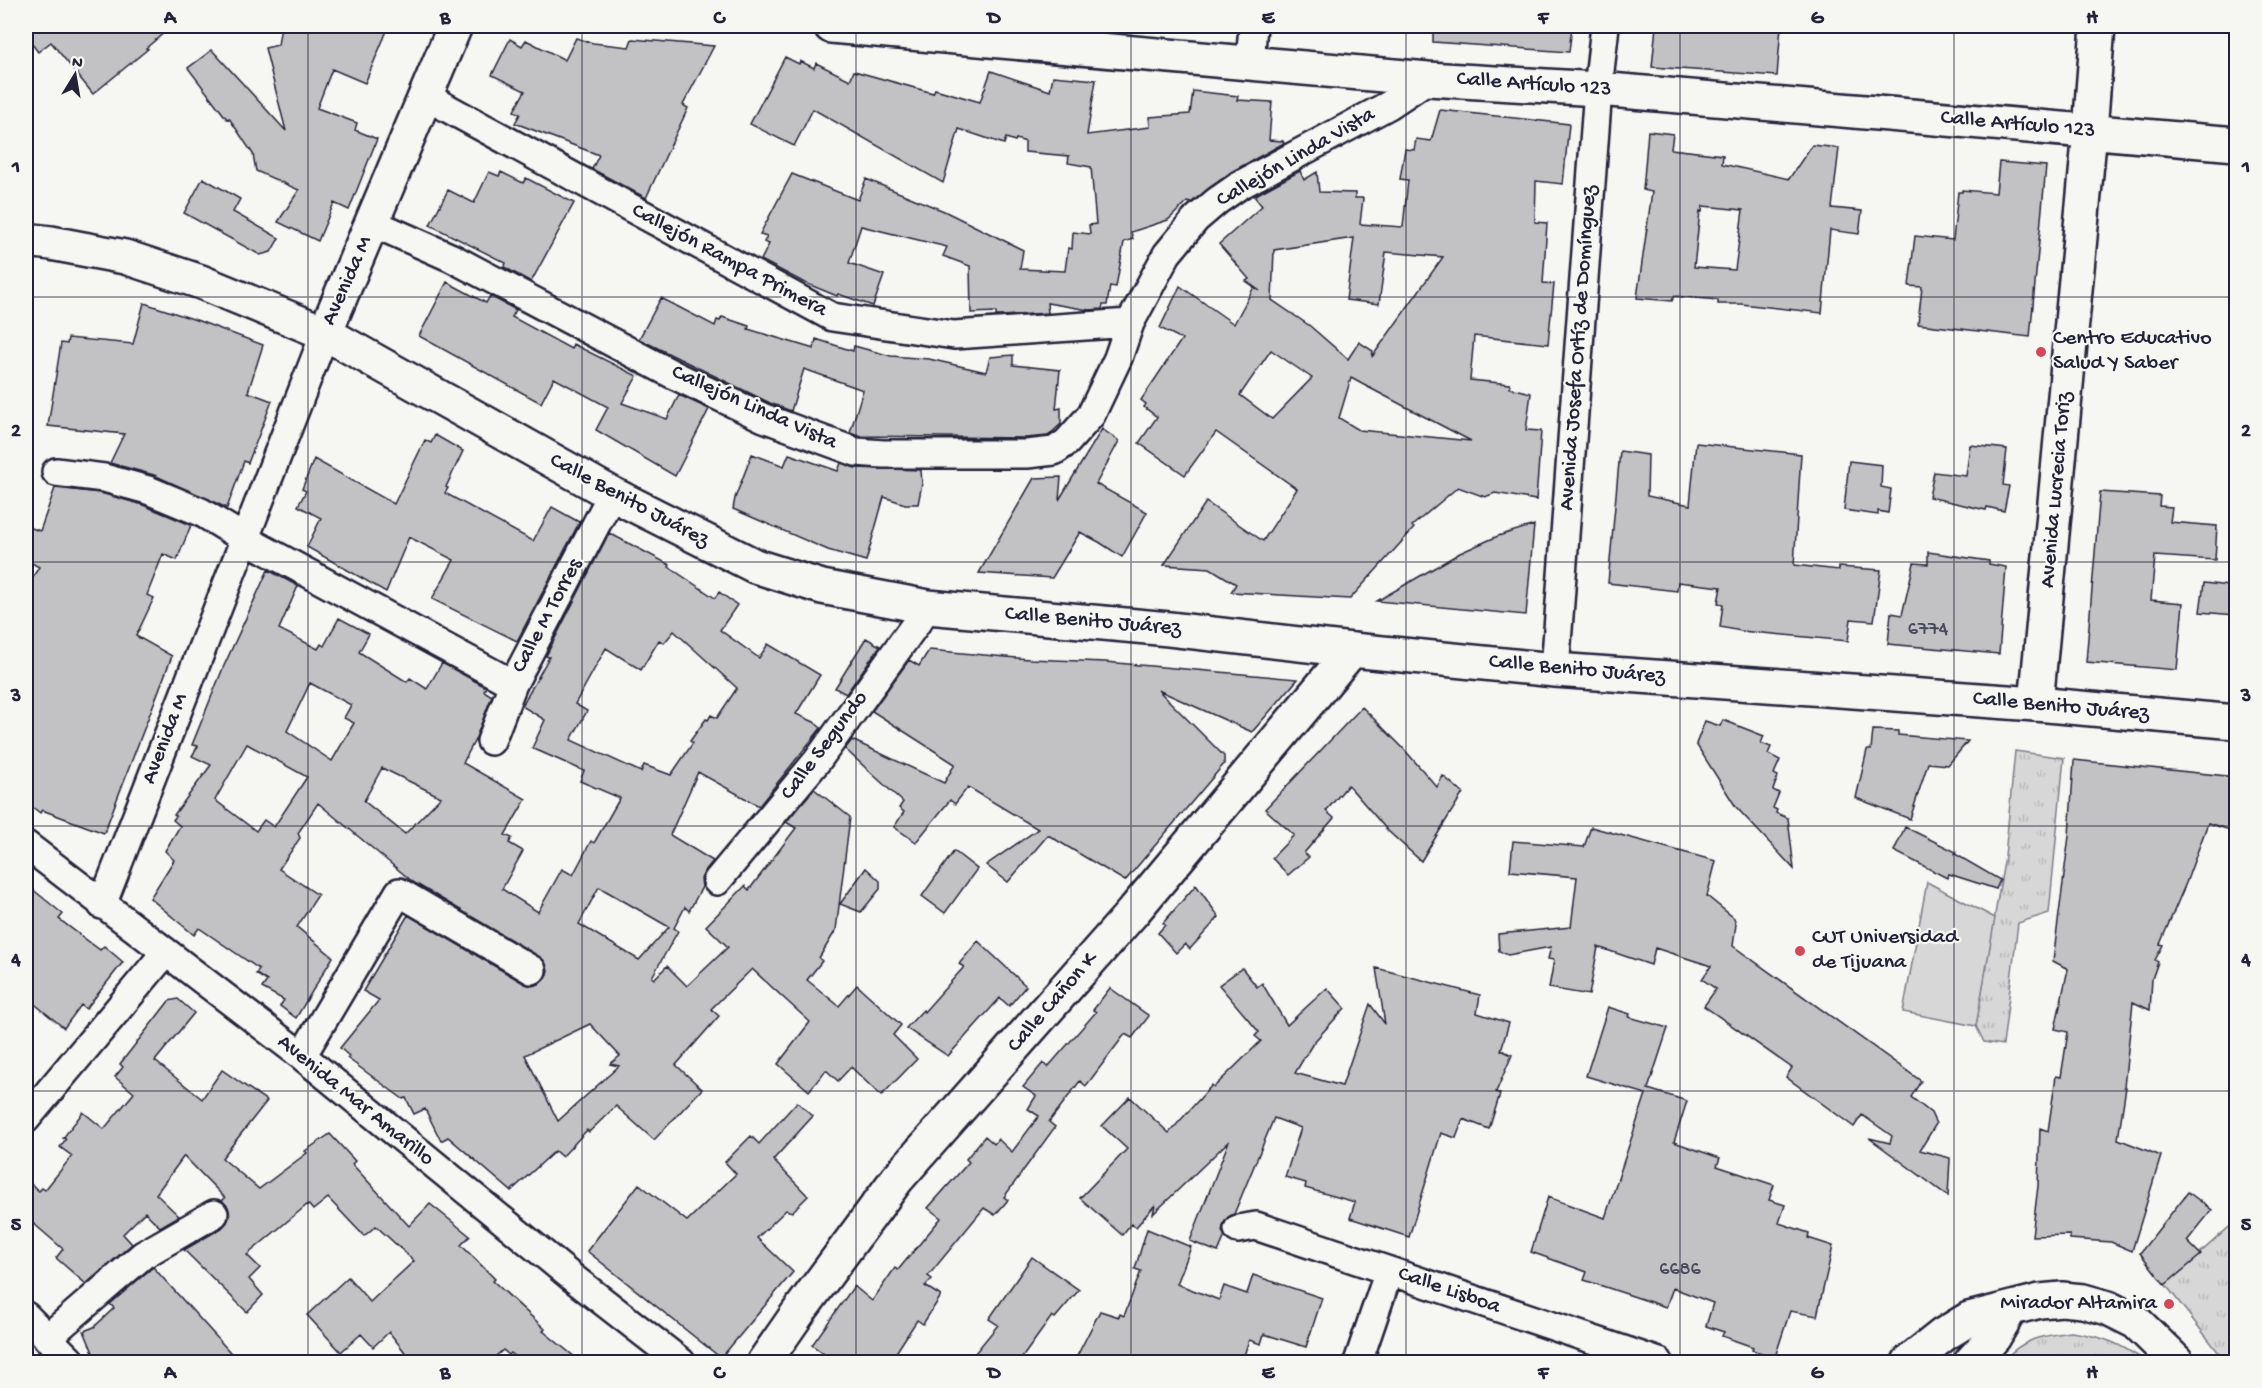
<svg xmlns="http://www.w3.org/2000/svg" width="2262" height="1388" font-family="'Gochi Hand',sans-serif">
  <defs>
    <pattern id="grass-tufts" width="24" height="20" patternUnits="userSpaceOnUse" patternTransform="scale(1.5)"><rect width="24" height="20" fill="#d7d7d7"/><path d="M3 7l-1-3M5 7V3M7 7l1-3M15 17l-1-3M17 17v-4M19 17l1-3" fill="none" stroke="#b8b8b9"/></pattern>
  </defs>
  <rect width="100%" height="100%" fill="#f6f6f2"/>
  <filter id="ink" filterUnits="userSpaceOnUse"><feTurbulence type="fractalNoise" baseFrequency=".0167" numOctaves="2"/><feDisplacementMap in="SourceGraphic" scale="12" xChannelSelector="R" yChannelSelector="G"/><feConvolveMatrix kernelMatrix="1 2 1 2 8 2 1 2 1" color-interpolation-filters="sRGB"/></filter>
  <g filter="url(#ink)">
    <path fill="url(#grass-tufts)" stroke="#7c7c89" stroke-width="1.5" d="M2015,751l49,7 -15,155 -31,10 -15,122 -19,-3 -8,-16 29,-170z
      M2236,1221v141h-10l-61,-78z
      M2071,1332c35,5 47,11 76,30h-72l-6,-1 -67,1c21,-24 39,-26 69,-30z"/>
    <path fill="#d7d7d7" stroke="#7c7c89" stroke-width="1.5" d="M1927,882l68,36 -19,108 -73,-14z"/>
    <path fill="#c2c2c4" stroke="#22223b" stroke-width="1.5" fill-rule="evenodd" d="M26,26h146l-26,22 2,1 -55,45 -42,-52 -13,10 -12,-16z
      M281,26h108l-24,57 -33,-14 -15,39 40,15 -2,7 22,9 -28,71 -15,-7 -16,38 -40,-19 21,-32 -43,-19 -3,-17 -24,-36 -2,1 -39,-51 24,-18 74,81 -21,-83 13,-3z
      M1433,26h139l-3,26 -136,-10z
      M1656,26h125l-4,50 -125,-9z
      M576,38l17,5 36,4 3,-8 82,7 -31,59 5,3 -42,90 -54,-29 7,-14 -84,-32 5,-9 -6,-3 11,-20 -33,-16 18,-36 12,7 4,-6 39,20z
      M785,57l14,7 1,-3 14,7 2,-5 34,17 4,-9 79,22 2,-4 45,13 11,-31 59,20 3,-15 43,4 -9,55 63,-8 -1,-10 41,-3 3,-23 45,5 -1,4 35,2 -3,38 14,1 1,2 -53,29 -40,31 -4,-1 -19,18 -37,12 2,7 -9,3 -8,45 -6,-1 -3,19h-4l-1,4 -13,1 -42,-7 1,10 -46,3h-6v-4l-25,1 -1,-47 -27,-10 4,-9 -86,-21 -12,37 35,12 -11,31 -35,-12 -1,2 -34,-14 -42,-22 8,-16 -5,-2 3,-6 -7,-2 32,-60 66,26 8,-21 78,32 79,39 -3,19 45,2 3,-23 4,1 1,-17 17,2 -1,-9 7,-1 -5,-57 -23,-4 1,-7 -44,-4v-10h1l-10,-3 -1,2 -9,-3 -2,6 -45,-15 -16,54 -130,-74 -19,37 -44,-22z
      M1440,110l129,14 -6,60 -27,-3 -1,41 12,1 -4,60 11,1 -6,60 -74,-8 -4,44 40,4v4l21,5 -5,37 15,1 -5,69 -41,-7 -10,4 -27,-10 -46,39 2,2 -64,71 -119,-7 5,-8 -26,-16 -46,-3 42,-63 57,39 34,-52 -81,-57 -31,43 -46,-32 18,-26 -13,-10 2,-3 -5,-4 41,-61 -22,-11 20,-42 54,38 20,-37 6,4 -14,-10 3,-2 -30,-35 43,-38 -8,-10 46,-25 4,9 13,-8 2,20 36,1v5h8l-3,26 43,3 5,-47 -8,-1 5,-30 9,1 2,-11 15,2zM1354,238l-8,62 33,4 7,-52 57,5 -71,100 1,-6 -14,-9 -11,17 -38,-33 -38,-26 2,-50zM1271,350l41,28 -40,41 -32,-24zM1351,378l11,6 109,57 -112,-11 -20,-12z
      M1648,131l25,3 -2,15 52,6 -1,9 67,15 23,-34 27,3 -7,60 30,3 -3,23 -29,-4 -8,83 -81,-9h-23v-4l-44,-4 -2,5 -35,-3 15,-106 -9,-2zM1703,206l40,4 -8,60 -41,-3 6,-56 2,1z
      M1999,162l47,4 -16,171 -112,-13 4,-37 -13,-1 6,-50 38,4 5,-48h4v-2l34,3z
      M489,172l10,4 2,-4 22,11 3,-5 48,25 -43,79 -27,-15 2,-4 -76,-38 18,-35 26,13z
      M203,178l37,21 -7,13 46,26 -8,14 -11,3 -76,-42z
      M447,282l39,21 4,-7 26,14 -4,7 59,32 2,-5 64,32 -15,27 45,16 12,-24 30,14 -34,67 -79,-46 12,-23 -54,-29 -13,25 -122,-67z
      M661,298l54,28 2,-6 3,1 2,-4 27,9 -1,3 66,20 2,-10 37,12 1,-5 37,10 38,3 57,13 4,-15 23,-2v10l47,5 -4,39 5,-1v16l-13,12 -22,2 -167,-2 -9,-3 13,-43 -59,-21 -13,42 -21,-8 -131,-64z
      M144,303l55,18 64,24 -15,47 24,9 -24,62 -4,-2 -17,47 -73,-33 -44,-12 14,-29 -76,-8 13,-83 6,1 1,-6 65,6z
      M1102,429l17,12 -23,43 51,28 -25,45 -23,-15 -19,-10 -28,46 -73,-5 55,-95 27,-1 -2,23z
      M435,435l28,16 -17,36 2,1 -3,5 88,48 19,-34 27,15 2,-3 -64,122 -85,-42 22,-39 -45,-23 -23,55 -79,-45 14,-29 -23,-12 8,-15 -4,-2 12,-30 80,45 31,-64 6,3z
      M1696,443l105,11 -7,111 45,5v-3l42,3 -7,51 -23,-2 -3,22 -107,-10 -21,-4 3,-23 -5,-1 3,-16 -43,-5 -1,9 -69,-8 12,-132 28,4 -1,41 43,9z
      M1970,445l37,4 -4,36 6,1 -5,25 -17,-4 -1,3 -57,-13 5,-25 32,4z
      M752,454l32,12 5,-12 49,17 3,-8 14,5 66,2 1,14 -4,20h-13l-21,-7 -18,64 -38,-11 -95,-41 2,-11z
      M1849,461l33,4 -1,22 10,2 -3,24 -10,-2v4l-34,-5z
      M55,488l46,5 42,12 48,20 -14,35 -14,-6 -16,41 7,3 -18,38 36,20 -68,177 -62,-23 -2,3 -14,-11v-214l13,-21 -13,-7v-34l14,5z
      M2100,492l60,4 -1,10 13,1 -2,15 47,4 -2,34 -60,-4 -4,44 32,3 -6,67 -91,-8z
      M1534,525l-8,90 -149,-14 83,-48 38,-17z
      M609,533l61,32 -1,2 46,31 4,-6 18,13 -17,25 39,28 9,-14 52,31 -24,39 18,8 7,6 -62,78 -61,-34 -28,63 43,26 -8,10 -4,8 1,8 -13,24 -4,-4 -11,21 4,3 -26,46 2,2 13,-13 20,20 41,-39 -22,-21 39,-40 4,4 47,-62 -10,-6 28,-33 36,28 -14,113 -17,28 3,3 -15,19 32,26 18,-21 44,40 -8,10 24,24 -36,37 -30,-29 -13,14 -12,-11 -17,21 -31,-27 32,-42 -58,-53 -41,40 8,7 -43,49 26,24 -48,51 -38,-34 -27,26 -2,-2 -25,27 -7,-6 -44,40 -63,-54 -7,4 -16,-32 -11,5 -8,-16 -3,1 -56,-41 2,-2 -9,-8 39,-48 -16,-9 45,-76 117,69 7,2 7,-2 7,-7 2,-7 -3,-8 -5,-5 -127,-75 -95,-79 -20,30 2,5 -21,31 39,26 -21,32 36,30 -37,61 -16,-12 4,-6 -22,-12 5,-7 -11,-7 3,-5 -60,-41 -5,7 -44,-37 24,-38 -9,-9 15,-25 -7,-6 3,-4 -2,-1 37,-50 -19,-9 6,-10 -6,-1 31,-77 45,-98 30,16 -19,43 39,20 3,-5 3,2 15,-28 30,16 -10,18 48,30 3,-4 17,11 15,-26 44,24 -2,4 8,5 -16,42 -13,25 63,36 -21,36 7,3 -3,5 14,8 -21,38 36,23 24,-43 11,6 18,-34 3,2 26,-45 -40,-17 4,-10 -52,-23 13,-28 -23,-14 27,-49 -3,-1zM674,631l63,57 -20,30 -6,-3 -3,5 -2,-1 -16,22 3,2 -22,32 -27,-10 -3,7 -70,-32 16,-29 -12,-7 31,-56 35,22 18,-30 5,3zM310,683l41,22 -7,13 10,5 -22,38 -45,-30zM247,744l60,33 -33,50 -10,-7 -8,11 -41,-31zM382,768l59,29 -36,37 -41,-33zM599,887l70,40 -30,33 -60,-36zM590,1024l30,32 -10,8 9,2 -61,55 -33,-66z
      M1928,552l61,9v3l17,3 -7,87 -111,-10 3,-31 11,2 12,-52 14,1z
      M2204,583l32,4v28l-36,-3z
      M866,638l14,8 -34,48 -11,-6z
      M929,650l100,9 76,3 193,17 -46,53 -94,-42 66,66v8l-99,117 -77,-46 -40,47 -22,-17 52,-36 -70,-42 -13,17 -5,-4 -34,42 -22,-15 10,-15 -5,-4 4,-6 -58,-53 7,-9 92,43 11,-19 -83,-53 37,-51 10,6z
      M1362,707l41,41 34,39 6,-11 20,17 -42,68 -33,-30 -40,-46 -22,26 8,7 -30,35 5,4 -21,18 -16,-17 22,-23 -29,-26z
      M1723,720l41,16 -3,7 10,4 -3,7 12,6 -6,14 4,2 -5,14 6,3 -6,15 4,2 -1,3 12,5 6,51 -58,-62 -40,-63 9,-23 15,5z
      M1873,730l25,1v4l70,6 -20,24 -20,-2 -18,56 -54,-21 11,-48h4z
      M2074,760l162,17v55l-28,-9 -22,60 -26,61 3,1 -8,15 3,2 -6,17 -2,31 -17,-8 -9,85h2l-8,52 43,17 -29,95 -21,-9 -41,-3v-4l-38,1 6,-50 2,-58 8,3 8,-55 5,1 7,-45 -13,-3 13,-60 -15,-8 16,-125z
      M1591,827l125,34 -9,35 27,22 2,6 -3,22 188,135 -10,16 20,16 5,11 -16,26 30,8 -2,38 -79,-58 21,5 2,-7 -30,-21 -8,12 -68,-50 6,-9 -88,-62 12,-17 -14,-10 9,-13 -56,-18 -4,17 -53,-18 -9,48 -40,-7 5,-28 -6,-1 3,-12 -43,8 -9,-4 -1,-17 73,-7 6,-50 -67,-6 3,-30 71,6z
      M1905,827l51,25 -1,2 45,26 -4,9 -47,-15 -2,4 -53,-27z
      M954,851l23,18 -32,44 -23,-17z
      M866,868l14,13v8l-19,23 -21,-8z
      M26,884l37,30 -4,5 41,31 4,-4 19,16 -37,47 -5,-4 -17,23 -38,-31z
      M1196,885l23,32 -29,32 -5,-5 -9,9 -18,-20 7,-8 -2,-2z
      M978,941l48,45 -17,20 -9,-8 -52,58 -42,-28 17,-18 1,2 40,-45 -5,-3z
      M1242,968l15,19 5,-4 25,42 40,-37 18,20 -32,35 -18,30 47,13 28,-82 15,20 -9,-56 104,27 -3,18 32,10 -8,27 11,5 -16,37 4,2 -11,35 -26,-10 -7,19 -15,-5 -32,104 -59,-19 5,-16 -50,-14 1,-5 -21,-6 16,-49 -27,-10 -40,96 -6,3 -4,6 -2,8 3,5 -7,16 -28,-11 39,-100 -76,73 2,-9 -19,22 -5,-3 -9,11 -42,-37 47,-49 -25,-23 28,-29 39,36 43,-48 2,2 47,-46 -6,-5 4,-4 -40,-47z
      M1110,988l39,28 -17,22 -7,-4 -39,52 -6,-5 -31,41 6,5 -51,70 4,3 -13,15 -11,-7 -56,68 4,3 -7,7 16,10 -18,28 -6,-4 -27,42h-55l-23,-17 42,-59 18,15 23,-33 3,2 43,-52 -13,-10 41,-46 -3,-3 19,-23 9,8 4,-5 14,13 27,-36 -11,-7 8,-13 -13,-9 20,-24 5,4 48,-55 -3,-2z
      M178,999l16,14 -39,48 47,38 20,-29 45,31 -45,57 37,31 48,-36 -2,-2 25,-17 25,27 -3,3 57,62 21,-22 40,32 -9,9 34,34 -2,2 52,48 -2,2 38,31h-58l-12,-9 -2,2 -6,-5 -14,12h-64l-6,-8 -7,7 -23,-29 -16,15 -12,-13 -20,18 -34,-37 41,-38 22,25 44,-41 -38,-35 -12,10 -36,-38 -15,12 -5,-6 -61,51 13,13 -11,11 14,16 -16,17 -63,-62 38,-22 5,-6 3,-7 -2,-8 -6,-6 3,-3 -41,-42 -28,38 23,22 -19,11 -15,-15 -22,22 9,10 -46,40 -30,-26 7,-9 -37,-32v-37l13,11 3,-3 3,2 27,-34 -12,-9 6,-8 -3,-1 20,-26 21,17 30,-36 -19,-16 8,-10 -3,-3 49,-63z
      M1608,1007l22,7 -1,3 39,11 -20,61 39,12 -13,41 46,16 -3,8 57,19 -5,15 16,5 -6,18 30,10 -1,5 25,8 -16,70 -27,-5 -15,46 -23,-7 1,-3 -31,-11 2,-4 -18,-6 7,-23 -40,-15 -7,19 -82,-27 3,-8 -56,-20 17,-55 57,21 41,-124 -60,-18z
      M797,1102l16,14 -40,44 35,36 -16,16 -6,-2 -29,28 36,34 -72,86 -134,-107 52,-67 48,37 49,-47 -11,-12 26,-26 8,8z
      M2188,1192l24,18 -25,31 14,14 -36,30 -25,-32z
      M1147,1229l44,18 -14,37 42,16 5,-14 23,8 6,-19 69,23 -16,49 -42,-13 -3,10 -12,-4 -7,22h-168l26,-51 19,6 1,-3 4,2 17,-45 -6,-2z
      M1032,1257l47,33 -24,28 -3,-2 -33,46h-32l-12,-9 23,-28 -9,-6z
      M153,1267l86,95h-142l-13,-31 10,-4 20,-19 -4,-4z"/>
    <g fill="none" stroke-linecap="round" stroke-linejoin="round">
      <g stroke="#22223b" stroke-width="32">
        <path id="minor" d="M1250,63l3,-37
          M425,96l407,221 122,18 176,-12
          M373,223l79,35 222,117 90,43 92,34 27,2h144l27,-3 13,-9 24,-27 27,-57 12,-35 37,-69 29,-35 21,-18 23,-16 149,-80 39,-26
          M56,472l48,6 44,12 53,22 44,27 268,145
          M1555,670l43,-581 7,-63
          M491,741l22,-57 99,-190
          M26,845l276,211 271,222 108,84
          M717,881l100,-120 111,-154
          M102,905l223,-572
          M302,1056l97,-164 133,78
          M26,1119l139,-166
          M1238,1229l18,-3 403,136
          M26,1316l46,46
          M47,1338l96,-83 71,-41
          M1358,1362l31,-91"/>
      </g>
      <g stroke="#22223b" stroke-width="38">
        <path id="tertiary" d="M831,26l597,53 170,10 638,55
          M325,333l130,-307
          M2036,704l54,-573 8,-105
          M764,1362l34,-49 99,-134 235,-266 220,-263"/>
      </g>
      <g stroke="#22223b" stroke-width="38">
        <path id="secondary" d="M1909,1362l34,-27 26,-16 71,-18 22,-2 21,2 25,7 28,14 41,40
          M1971,1362l23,-25 15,-26"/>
      </g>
      <g stroke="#22223b" stroke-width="38">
        <path id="primary" d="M26,240l25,3 74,14 76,25 124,51 287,161 143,72 67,21 106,20 241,22 183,21 203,20 481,34 200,18"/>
      </g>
      <use href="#minor" stroke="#f6f6f2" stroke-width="27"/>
      <use href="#tertiary" stroke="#f6f6f2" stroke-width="33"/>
      <use href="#secondary" stroke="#f6f6f2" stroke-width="33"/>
      <use href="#primary" stroke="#f6f6f2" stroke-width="33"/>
    </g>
  </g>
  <path fill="none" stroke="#22223b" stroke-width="1.5" stroke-opacity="0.55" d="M308,26v1336M582,26v1336M856,26v1336M1131,26v1336M1406,26v1336M1680,26v1336M1954,26v1336M26,297h2210M26,562h2210M26,826h2210M26,1091h2210"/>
  <g fill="#d1495b" stroke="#f6f6f2" stroke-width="2">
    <circle cx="2041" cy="352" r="6"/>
    <circle cx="1800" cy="951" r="6"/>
    <circle cx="2169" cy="1304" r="6"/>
  </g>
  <g text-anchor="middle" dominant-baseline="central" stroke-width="4.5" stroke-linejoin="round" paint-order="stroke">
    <g font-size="20" fill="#4a4a5d">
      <text x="1928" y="630">6774</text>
      <text x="1680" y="1270">6686</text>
    </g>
    <g font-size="22" fill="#22223b" stroke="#f6f6f2">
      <text transform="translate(1534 85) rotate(4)">Calle Artículo 123</text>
      <text transform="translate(2018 125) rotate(5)">Calle Artículo 123</text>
      <text transform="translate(1296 158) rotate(-30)">Callejón Linda Vista</text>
      <text transform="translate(729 261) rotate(28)">Callejón Rampa Primera</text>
      <text transform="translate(348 281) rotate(-66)">Avenida M</text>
      <text transform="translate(1579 348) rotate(-86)">Avenida Josefa Ortíz de Domínguez</text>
      <text transform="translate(754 408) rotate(24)">Callejón Linda Vista</text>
      <text transform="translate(2057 490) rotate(-85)">Avenida Lucrecia Toriz</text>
      <text transform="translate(629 501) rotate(28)">Calle Benito Juárez</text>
      <text transform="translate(548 616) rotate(-62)">Calle M Torres</text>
      <text transform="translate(1093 622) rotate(5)">Calle Benito Juárez</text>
      <text transform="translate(1577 670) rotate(5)">Calle Benito Juárez</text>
      <text transform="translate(2061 707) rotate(5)">Calle Benito Juárez</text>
      <text transform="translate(166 739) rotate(-69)">Avenida M</text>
      <text transform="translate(825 746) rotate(-53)">Calle Segundo</text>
      <text transform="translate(1053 1003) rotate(-49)">Calle Cañon K</text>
      <text transform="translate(355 1101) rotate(39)">Avenida Mar Amarillo</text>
      <text transform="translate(1449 1291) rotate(19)">Calle Lisboa</text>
    </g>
    <g font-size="22" fill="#22223b" stroke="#f6f6f2" text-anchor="start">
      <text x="2053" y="339">Centro Educativo<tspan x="2053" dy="25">Salud Y Saber</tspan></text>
      <text x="1812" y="938">CUT Universidad<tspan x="1812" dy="25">de Tijuana</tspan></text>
      <text x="2157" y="1304" text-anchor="end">Mirador Altamira</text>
    </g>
  </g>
  <rect width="2262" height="1388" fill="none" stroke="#f6f6f2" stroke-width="66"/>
  <g transform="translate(75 75) rotate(11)" stroke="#f6f6f2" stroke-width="4.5" paint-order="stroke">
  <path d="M0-4.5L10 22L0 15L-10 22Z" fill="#22223b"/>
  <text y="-9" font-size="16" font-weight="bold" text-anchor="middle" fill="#22223b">N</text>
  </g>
  <rect x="33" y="33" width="2196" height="1322" fill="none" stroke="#22223b" stroke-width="2"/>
  <g font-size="20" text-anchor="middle" font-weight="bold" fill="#22223b">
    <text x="170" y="23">A</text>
    <text x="445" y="23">B</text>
    <text x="719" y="23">C</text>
    <text x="994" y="23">D</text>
    <text x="1268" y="23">E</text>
    <text x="1543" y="23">F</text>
    <text x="1817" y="23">G</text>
    <text x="2092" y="23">H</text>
    <text x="16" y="172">1</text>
    <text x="2246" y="172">1</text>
    <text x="16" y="436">2</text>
    <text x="2246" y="436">2</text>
    <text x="16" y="701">3</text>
    <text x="2246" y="701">3</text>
    <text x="16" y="965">4</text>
    <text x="2246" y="965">4</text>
    <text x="16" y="1230">5</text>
    <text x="2246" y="1230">5</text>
    <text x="170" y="1378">A</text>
    <text x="445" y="1378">B</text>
    <text x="719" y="1378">C</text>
    <text x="994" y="1378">D</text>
    <text x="1268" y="1378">E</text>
    <text x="1543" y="1378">F</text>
    <text x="1817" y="1378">G</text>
    <text x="2092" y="1378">H</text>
  </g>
</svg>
